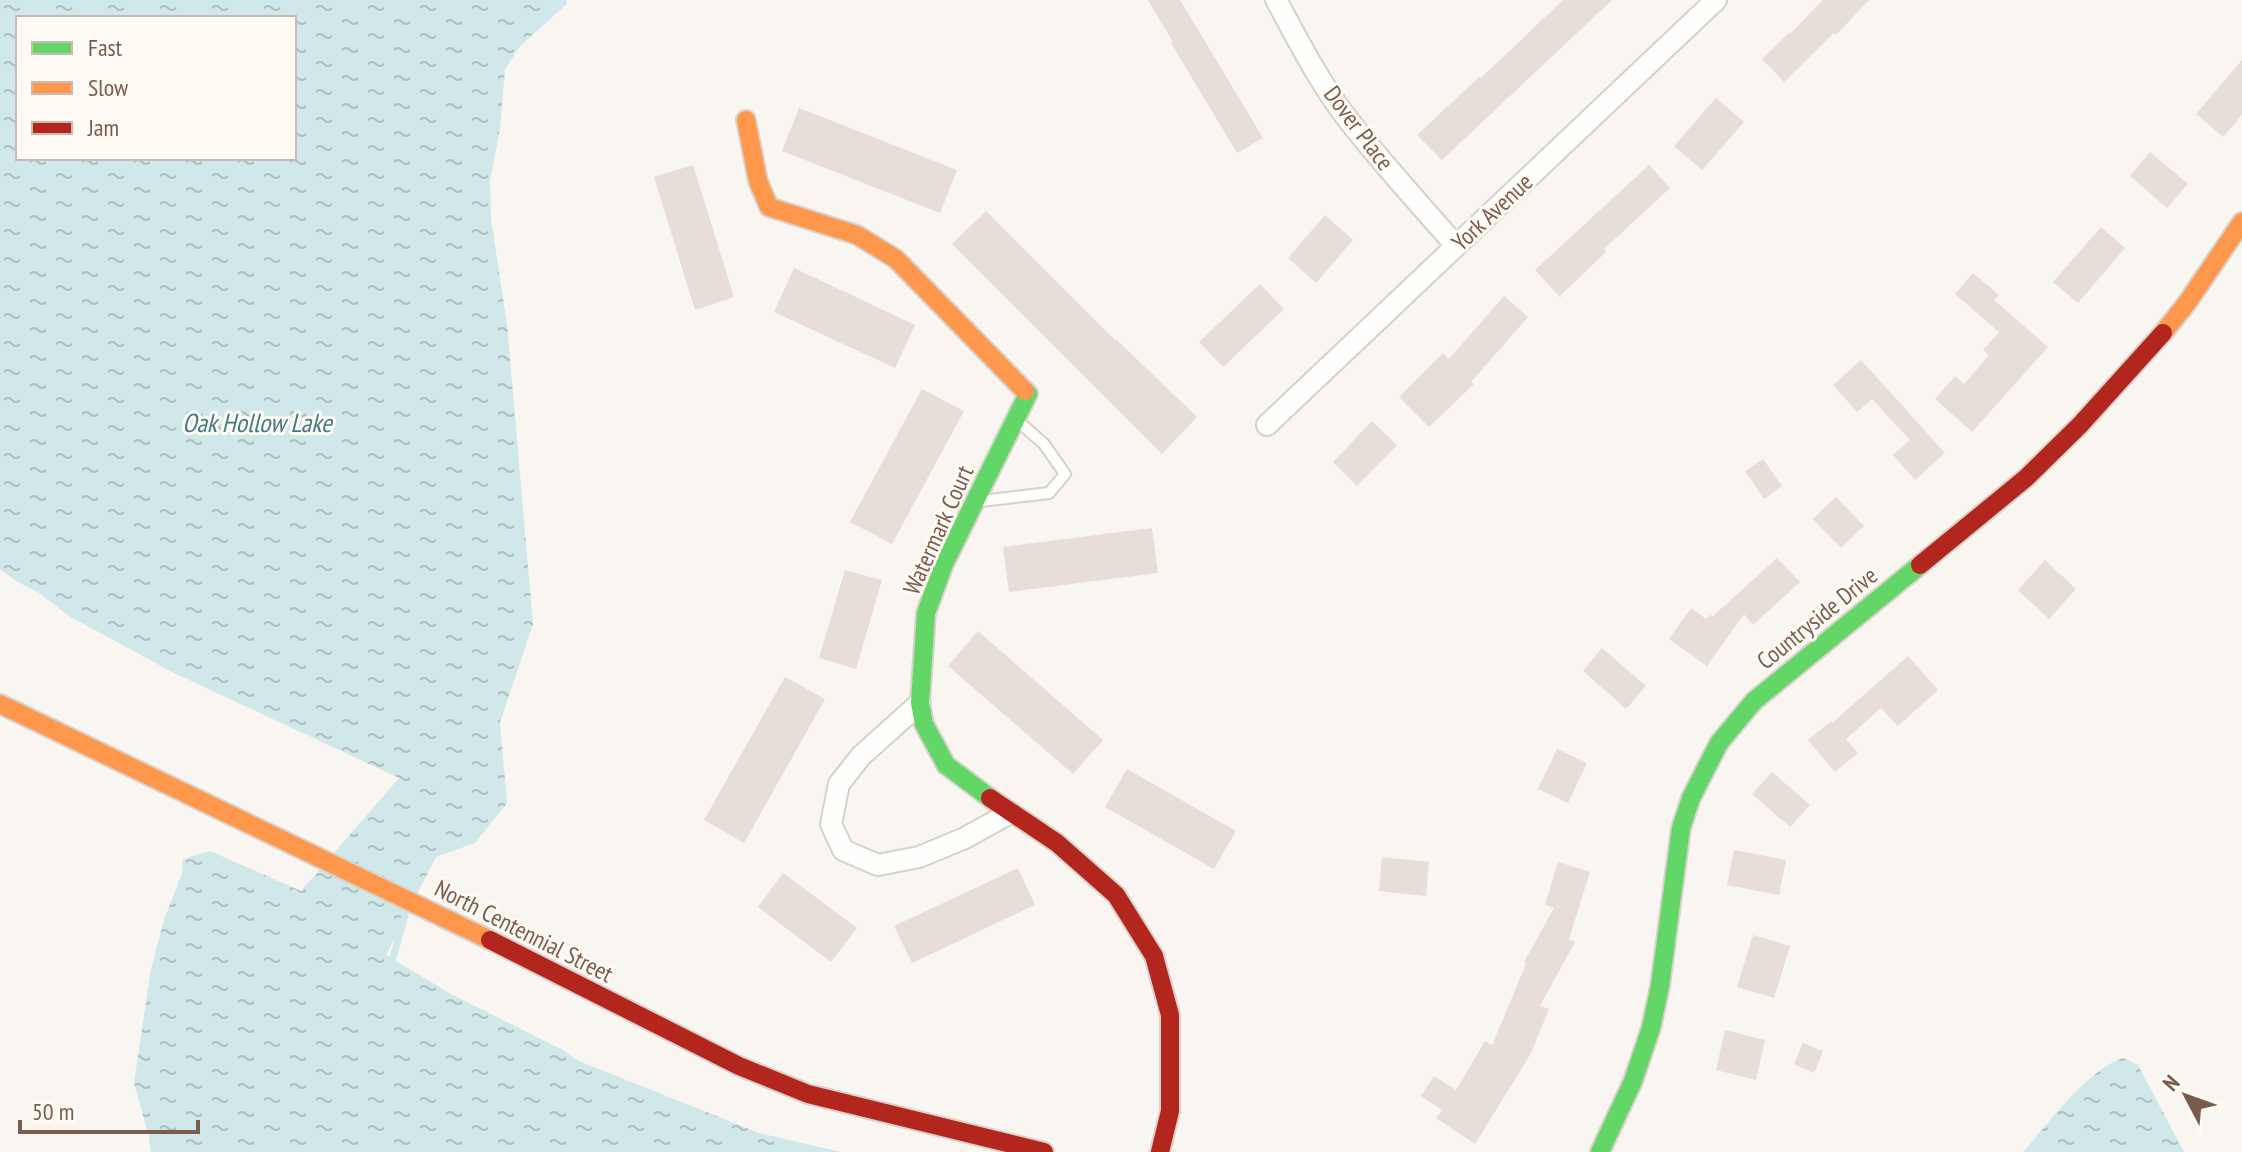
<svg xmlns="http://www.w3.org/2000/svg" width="2242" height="1152" font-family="'PT Sans Narrow',sans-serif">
  <defs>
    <pattern id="water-ripples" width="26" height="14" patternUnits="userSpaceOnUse" patternTransform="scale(2)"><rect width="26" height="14" fill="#d0e8ea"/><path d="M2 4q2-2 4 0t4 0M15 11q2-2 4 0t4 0" fill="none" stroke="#aebfc0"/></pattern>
  </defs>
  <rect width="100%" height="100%" fill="#f9f5f0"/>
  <path fill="url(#water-ripples)" fill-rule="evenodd" d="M0,0h566l1,4 -46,41 -16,24 -5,60 -10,52 1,38 16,105 26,300 -33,98 7,81 -32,40 -39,14 -50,98 65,39 110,55 18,12 180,72 82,19h-690l-2,-15 -15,-54 17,-114 13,-49 18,-47 1,-14 27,-8 91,40 98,-113 -225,-105 -105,-57 -30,-23 -23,-12 -16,-12zM18,18h276v140h-276z
    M2123,1058l15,7 46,87h-161c24,-27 66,-84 100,-94z"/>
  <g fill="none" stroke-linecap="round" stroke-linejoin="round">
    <path stroke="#d0e8ea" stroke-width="7" d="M390,968l15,-53"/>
  </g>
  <path fill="#e6ded7" d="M1148,0h32l83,138 -26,15 -66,-110 2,-1z
    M1563,0h49l-170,160 -25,-25 62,-58 2,1z
    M1823,0h46l-33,35 -2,-2 -50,49 -22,-23 27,-26 1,1z
    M2242,60v55l-19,22 -27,-23z
    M1716,98l28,24 -42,48 -28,-24z
    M799,108l158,62 -17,43 -158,-62z
    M2150,152l38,32 -21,24 -37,-32z
    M693,165l41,132 -39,13 -41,-133z
    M1649,165l21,23 -66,61 2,3 -45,43v3l-26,-28z
    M986,211l129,129 1,-1 81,78 -35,37 -210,-210z
    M1325,215l28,25 -37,43 -28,-25z
    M2101,227l24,21 -47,55 -25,-21z
    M794,268l121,57 -20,43 -121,-56z
    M1973,273l26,22 -5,5 54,47 -76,85 -37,-33 20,-23 9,8 25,-29 -6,-5 16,-18 -44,-38z
    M1260,284l24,25 -61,58 -24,-25z
    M1504,296l24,21 -57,65 3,2 -45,43 -30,-30 44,-44 6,6z
    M1861,360l84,93 -30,27 -22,-25 17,-15 -38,-41 -15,13 -24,-27z
    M922,389l42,22 -72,133 -42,-22z
    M1372,421l25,24 -40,41 -24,-24z
    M1763,459l19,27 -18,13 -19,-28z
    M1836,497l28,29 -23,22 -28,-29z
    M1152,528l6,45 -149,19 -6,-45z
    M1777,558l23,24 -47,43 -9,-11 -37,52 -38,-27 22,-31 15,11 4,-4 3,1z
    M2045,560l31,29 -27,30 -31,-29z
    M845,570l37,10 -26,89 -37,-11z
    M978,631l125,109 -30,34 -125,-108z
    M1602,648l44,38 -20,23 -43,-38z
    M1908,656l30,34 -40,36 -17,-18 -35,31 12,14 -23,19 -27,-32 23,-19 1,2z
    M785,677l40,22 -81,144 -40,-23z
    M1557,749l30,14 -19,40 -30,-14z
    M1127,769l109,62 -22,38 -109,-62z
    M1772,772l38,33 -20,22 -38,-33z
    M1734,850l52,10 -7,35 -52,-10z
    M1382,857l47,5 -3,34 -47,-5z
    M1558,862l32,10 -21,67 6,3 -35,64 9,3 -19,46 -55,89 -39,-26 6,-8 -21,-14 13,-20 22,14 29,-49 7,4 34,-81 -2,-2 30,-54 -9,-3z
    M1018,868l17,37 -123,58 -18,-37z
    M783,873l74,55 -26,34 -73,-55z
    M1753,935l37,11 -16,52 -37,-11z
    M1725,1030l40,10 -9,40 -40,-10z
    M1803,1043l20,8 -9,22 -20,-9z"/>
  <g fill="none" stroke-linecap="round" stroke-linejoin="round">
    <g stroke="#d7d1cb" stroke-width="14">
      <path id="lane" d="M981,501l68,-8 16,-19 -21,-30 -26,-23"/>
    </g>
    <g stroke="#d7d1cb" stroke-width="24">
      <path id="street" d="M1276,0c21,38 41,78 67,113 35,46 75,89 113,133
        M1267,425l449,-425
        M920,703l-59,53 -22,28 -8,40 12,26 35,15 41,-8 46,-19 45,-25"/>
    </g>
    <g stroke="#d9d2cb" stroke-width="22">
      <path id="fast" d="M990,798l-44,-33 -22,-41 -4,-21 6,-90 18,-49 84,-170 -3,-3
        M1600,1152l33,-71 18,-53 9,-42 21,-158 10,-30 28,-55 35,-42 166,-136"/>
    </g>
    <g stroke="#d9d2cb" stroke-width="22">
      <path id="slow" d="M746,120l12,61 11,26 88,28 39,24 129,132
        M2163,333l24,-30 55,-81
        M0,704l490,236"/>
    </g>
    <g stroke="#d9d2cb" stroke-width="22">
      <path id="jam" d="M1920,565l106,-87 54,-53 83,-92
        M990,798l67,45 59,52 38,61 16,59v96l-10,41
        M490,940l249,126 69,28 236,58"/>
    </g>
    <use href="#lane" stroke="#fefefd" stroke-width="10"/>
    <use href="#street" stroke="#fefefd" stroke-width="20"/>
    <use href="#fast" stroke="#63d668" stroke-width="18"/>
    <use href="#slow" stroke="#ff974d" stroke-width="18"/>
    <use href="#jam" stroke="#b3261e" stroke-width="18"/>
  </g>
  <g text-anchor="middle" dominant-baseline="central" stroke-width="6" stroke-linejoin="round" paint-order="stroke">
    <g font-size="24" fill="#7a5c4d" stroke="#fffaf3">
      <text transform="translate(1359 128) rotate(53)">Dover Place</text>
      <text transform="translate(1492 212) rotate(-43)">York Avenue</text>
      <text transform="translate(938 530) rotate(-66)">Watermark Court</text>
      <text transform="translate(1817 618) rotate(-39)">Countryside Drive</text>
      <text transform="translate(524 931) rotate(27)">North Centennial Street</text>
    </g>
    <g font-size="26" font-style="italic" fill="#437c86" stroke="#fffaf3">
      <text x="257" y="422">Oak Hollow Lake</text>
    </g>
  </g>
  <rect x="16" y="16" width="280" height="144" fill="#fffaf3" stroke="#cabbb1" stroke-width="2"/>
  <rect x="32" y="42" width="40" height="12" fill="#63d668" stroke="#cabbb1" stroke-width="2"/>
  <text x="88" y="56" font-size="24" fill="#7a5c4d">Fast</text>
  <rect x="32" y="82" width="40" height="12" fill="#ff974d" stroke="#cabbb1" stroke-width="2"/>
  <text x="88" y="96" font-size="24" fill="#7a5c4d">Slow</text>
  <rect x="32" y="122" width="40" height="12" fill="#b3261e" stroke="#cabbb1" stroke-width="2"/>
  <text x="88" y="136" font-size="24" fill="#7a5c4d">Jam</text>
  <g transform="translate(2186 1096) rotate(311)" stroke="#fffaf3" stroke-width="6" paint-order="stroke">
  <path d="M0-6L14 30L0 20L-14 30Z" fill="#7a5c4d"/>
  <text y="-12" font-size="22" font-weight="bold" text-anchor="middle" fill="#7a5c4d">N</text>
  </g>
  <path d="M20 1120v12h178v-12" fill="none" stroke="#7a5c4d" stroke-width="4"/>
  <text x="32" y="1120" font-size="24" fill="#7a5c4d" stroke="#fffaf3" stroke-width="6" paint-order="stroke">50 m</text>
</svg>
